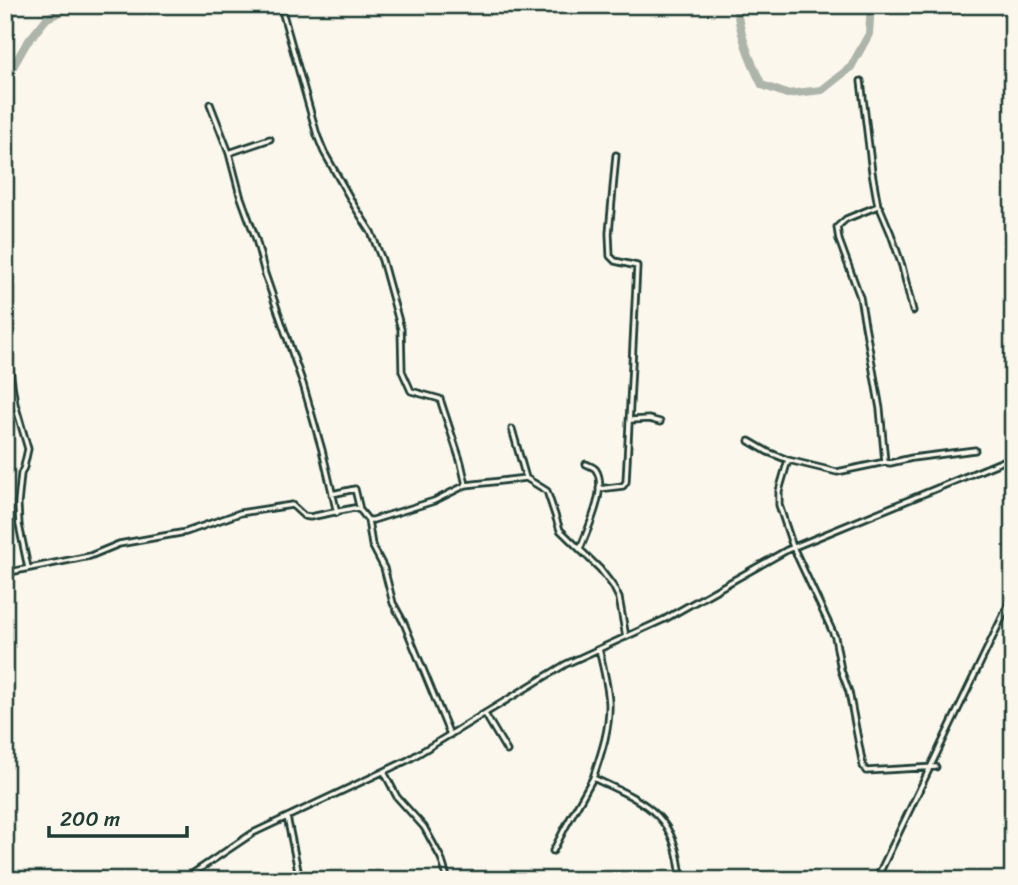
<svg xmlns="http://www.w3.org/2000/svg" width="1018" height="885" font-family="Sriracha,sans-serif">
  <rect width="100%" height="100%" fill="#fbf7ec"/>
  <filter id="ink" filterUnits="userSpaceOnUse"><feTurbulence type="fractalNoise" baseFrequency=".0143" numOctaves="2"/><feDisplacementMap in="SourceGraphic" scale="14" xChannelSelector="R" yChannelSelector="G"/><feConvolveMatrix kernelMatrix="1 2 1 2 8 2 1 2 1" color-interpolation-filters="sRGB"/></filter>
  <g filter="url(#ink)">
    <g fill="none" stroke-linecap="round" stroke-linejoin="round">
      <path stroke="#adb4aa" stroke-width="8" d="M736,5c4,29 13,54 26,80l25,9 35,-4 29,-23 18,-33 2,-29
        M5,81l21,-37 21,-26 28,-13"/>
      <g stroke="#1f3d34" stroke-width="9">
        <path id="minor" d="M861,81l11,91 6,34 2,2 11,26 11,32 11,45
          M210,104l19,49 11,42 16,44 9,35 38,110 19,66 15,63
          M229,153l41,-14
          M878,206l-32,13 -9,8 2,13 21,57 20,112 5,53
          M1013,282v1
          M5,338l10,66 13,45 -4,18 -3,7 -3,30 1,21 9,43
          M631,420l18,-1 11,3
          M512,429l14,49
          M749,441l19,11 20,8 49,12 48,-10 5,1 22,-5 63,-8
          M788,460l-9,31v14l14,42 42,90 6,33 8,22 14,74 3,5 70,-4
          M466,485l60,-7 21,13 13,39 40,39 13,17 6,12 7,39
          M599,489l24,-3 3,-4 11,-216 -22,-5 -5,-5 -1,-23 7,-78
          M332,494l23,-5 5,21
          M368,520l4,25 12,23 9,35 11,20 46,112
          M580,549c7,-18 28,-61 16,-79 -2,-3 -6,-4 -10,-6
          M5,573l85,-17 29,-12 67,-12 54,-19 52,-8 12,11 6,1 44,-9 6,2 8,10h5l61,-19 32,-16 -5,-22 -21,-64 -29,-8 -9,-20 -1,-42 -19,-69 -11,-28 -16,-25 -31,-55 -7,-17 -36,-128
          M599,649c4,18 9,36 10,54 1,26 -8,51 -16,75 54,25 83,36 88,102
          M485,714l22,37
          M384,772l13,25 27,30 17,31 7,22
          M287,817l13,63
          M553,851l13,-25 27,-48
          M183,880l70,-47 155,-73 158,-96 99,-45 122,-69 226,-93
          M876,880l137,-285"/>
      </g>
      <use href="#minor" stroke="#fbf7ec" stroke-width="3.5"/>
    </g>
  </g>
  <rect width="1018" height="885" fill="none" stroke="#fbf7ec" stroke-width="28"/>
  <rect x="14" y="14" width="990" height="857" fill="none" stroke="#1f3d34" stroke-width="2.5" filter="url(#ink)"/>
  <path d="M49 826v10h138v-10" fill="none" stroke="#1f3d34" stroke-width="3.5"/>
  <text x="60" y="826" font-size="21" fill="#1f3d34" stroke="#fbf7ec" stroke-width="5" paint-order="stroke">200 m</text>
</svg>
